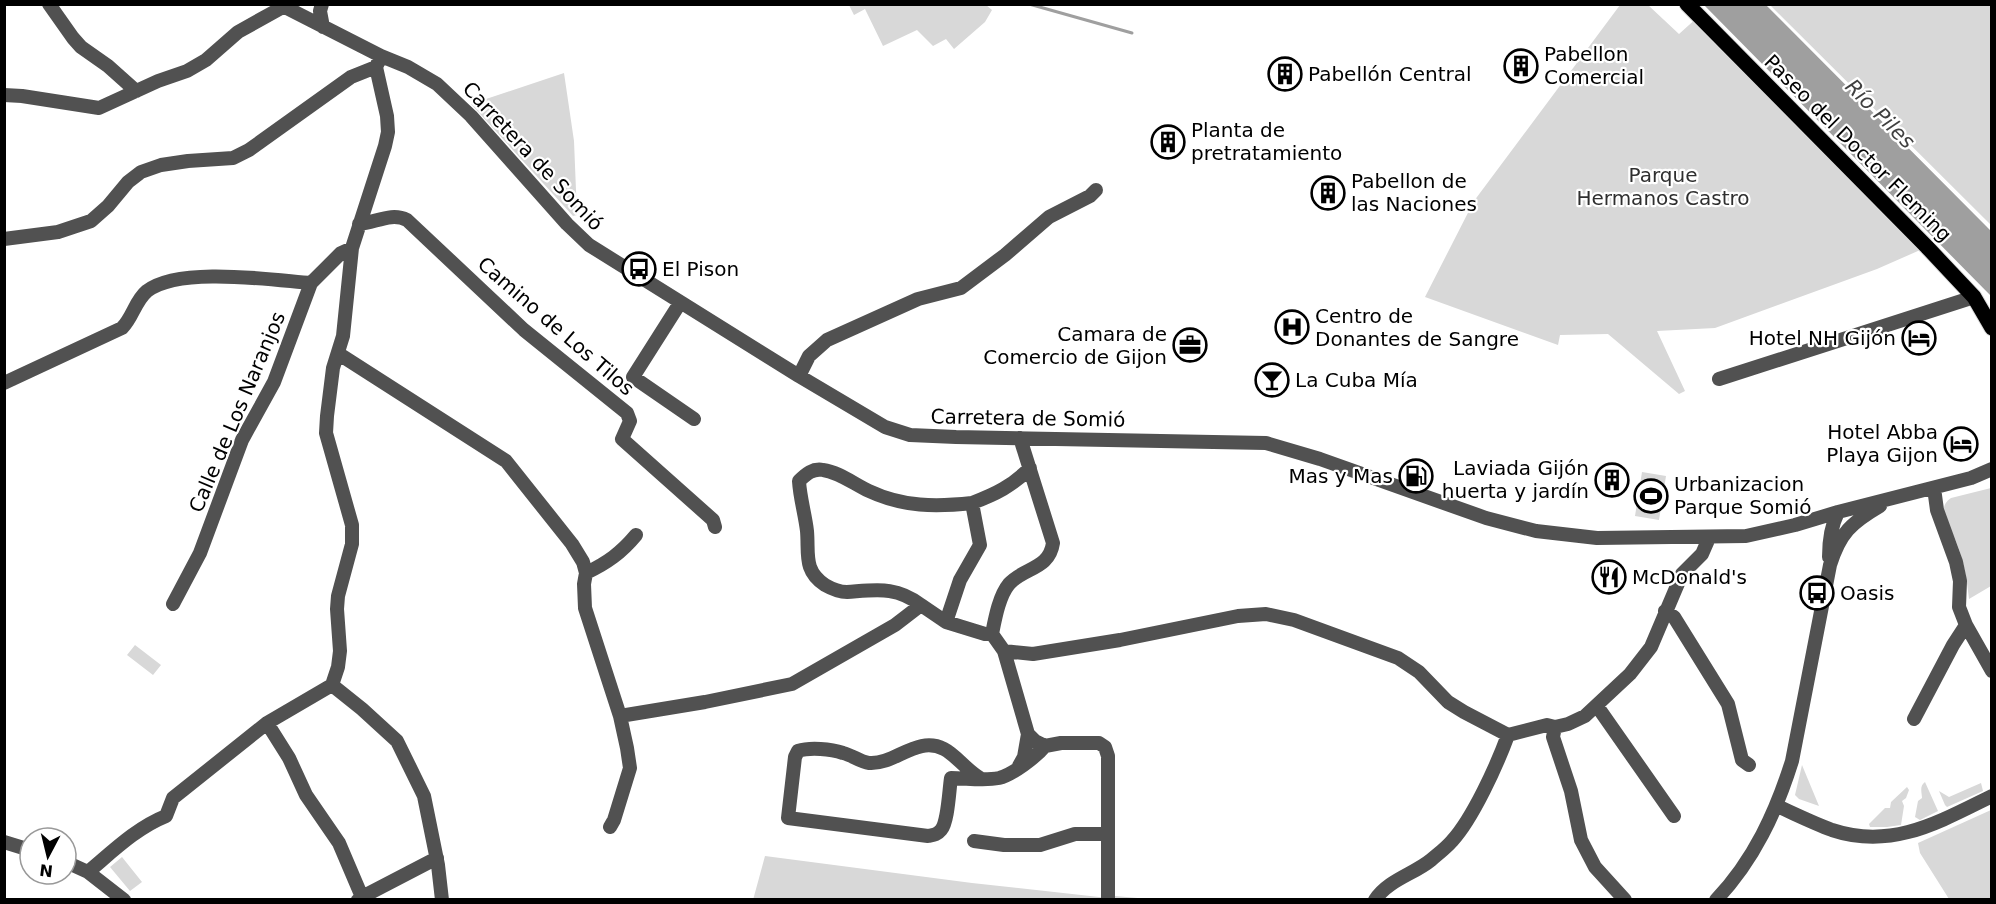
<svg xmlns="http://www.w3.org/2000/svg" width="1996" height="904" font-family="'DejaVu Sans',sans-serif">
  <rect width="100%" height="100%" fill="#fff"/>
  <path fill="#d8d8d8" d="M986,5l6,5 -7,12 -31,27 -8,-10 -13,7 -16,-16 -34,16 -18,-37 -11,6 -5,-10z
    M1620,5h28l31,29 20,-18 228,231 -50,22 -162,59 -58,3 28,60 -6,3 -71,-60 -48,1 -2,10 -133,-48 49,-96z
    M1770,5h221v220z
    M564,73l10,68 3,74 -4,1 -102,-112z
    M1642,472l24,4 -7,44 -24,-4z
    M1991,488v98l-22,13c-2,-19 -5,-37 -12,-55 -3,-10 -12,-20 -13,-30 -1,-7 1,-12 7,-16z
    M135,645l26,20 -8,10 -26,-20z
    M1802,765l17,41 -20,-7 -4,-4z
    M1925,782l13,29 -18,9 -5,-3 3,-16 4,-3c0,-5 -3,-12 3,-16z
    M1981,783l2,8 -36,16 -2,-2 -6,-14 10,6z
    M1907,787l2,3 -3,8 -4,3 2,5 -3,19 -14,2h-17l-1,-3 16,-16h5l1,-6z
    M1991,810v89h-42l-29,-46 -2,-10z
    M765,856l207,27 136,15 7,-2 34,3 -396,1z
    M122,857l20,25 -12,9 -20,-24z"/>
  <path fill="#9f9f9f" d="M1704,5h62l220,221 5,5v65z"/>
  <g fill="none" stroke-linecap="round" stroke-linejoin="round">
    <path stroke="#9f9f9f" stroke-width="3" d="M1029,4l103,29"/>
    <g stroke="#dbdbdb" stroke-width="17">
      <path id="major" d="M1687,4l240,243 47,50 18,31"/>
    </g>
    <path stroke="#515151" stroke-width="14" d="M49,4l24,34 8,9 27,19 28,25
      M279,4l102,52 27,11 29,17 34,32 96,108 22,21 210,131 86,51 25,8 46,2 310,6 54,16 166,59 50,13 61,7 149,-2 49,-11 43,-13 133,-34 21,-9
      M322,4l-2,7 3,16
      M4,95l18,1 77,12 59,-27 29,-10 19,-11 32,-28 45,-25
      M359,224c16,-1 32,-12 48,-4l117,110 103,83 3,8 -8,18 91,81 2,7
      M4,239l54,-7 33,-11 17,-15 20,-24 13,-10 20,-7 27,-4 45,-3 16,-8 102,-73 25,-10
      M680,303l-47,74 61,42
      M339,354l167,107 66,83 11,18 3,11 -2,11 1,24 35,108 7,32 3,20 -16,52 -4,7
      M799,376l10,-20 18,-16 91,-41 43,-11 44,-33 44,-38 41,-21 6,-6
      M1719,379l255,-82
      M4,383l118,-55c11,-11 13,-27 25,-37 32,-25 125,-11 164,-8
      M1934,488l3,22 19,52 4,19 -1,26 7,18 26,46
      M972,503c24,-9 40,-17 58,-35
      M1829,557c0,-16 2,-31 9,-45
      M586,573c21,-10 35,-20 50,-38
      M173,604l27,-51 42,-113 32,-58 37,-99 30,-30 11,-5
      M921,605c-25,-19 -44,-15 -74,-13 -8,0 -15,-3 -22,-7 -22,-15 -16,-31 -18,-54 -2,-17 -7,-33 -8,-50 7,-7 14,-13 24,-11 16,2 31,14 46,21 34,16 67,16 103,12l8,42 -20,35 -14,42
      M1665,611l9,6 54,87 14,56 7,5
      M992,634c3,-15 7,-38 17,-50 15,-17 40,-14 44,-41l-33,-105
      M1004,651l24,83 7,7 10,5 16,-3h38l6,4 3,9v144
      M332,685l30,24 35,32 27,55 14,69 4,35
      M1597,706l77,110
      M620,716l85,-14 87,-18 103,-59 26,-20 25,17 39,12h7l12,17 29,3 87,-14 118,-24 28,-2 28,6 104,38 21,14 29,30 16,10 44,23 39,-10 8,2 13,-3 17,-8 45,-42 21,-27 31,-73 20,-20 7,-16
      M1914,719l39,-74 13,-20
      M267,723l22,35 17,37 33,48 23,54 -4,3
      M1555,727l-2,10 18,54 10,49 14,27 30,33
      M1019,766l5,-9 4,-23
      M980,778c-14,-8 -24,-23 -36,-29 -27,-14 -49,16 -75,14 -9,-1 -17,-8 -26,-10 -12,-4 -33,-6 -45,-2l-3,6 -7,61 140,18c5,-1 9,-1 13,-6 7,-8 8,-39 10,-52 15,0 33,3 48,0 13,-3 37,-21 46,-32
      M1777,806c18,8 36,17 55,24 60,20 107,-8 160,-34
      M974,841l30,4h36l35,-11h33
      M4,842l26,8
      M66,862l22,10 36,28
      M88,872c24,-20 48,-44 78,-56l7,-18 94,-75 65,-38 6,-18 2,-16 -3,-42 1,-13 14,-52v-19l-26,-92 1,-17 6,-48 10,-32 9,-88 33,-102 3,-14 -1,-16 -11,-49 5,-11
      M362,897l75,-39
      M1375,900c13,-20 39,-26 56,-40 7,-6 15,-12 21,-19 21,-23 45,-76 56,-106
      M1716,900c38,-40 60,-88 76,-139l38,-196c10,-32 21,-42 50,-59"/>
    <use href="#major" stroke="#000" stroke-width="15"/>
  </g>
  <defs>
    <g id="building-ring" transform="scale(1.725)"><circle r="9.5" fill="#fff" stroke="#000" stroke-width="1.5"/><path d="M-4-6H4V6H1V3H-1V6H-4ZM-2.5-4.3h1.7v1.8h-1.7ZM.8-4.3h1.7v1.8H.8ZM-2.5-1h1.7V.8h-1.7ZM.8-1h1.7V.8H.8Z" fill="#000"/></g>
    <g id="bus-ring" transform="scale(1.725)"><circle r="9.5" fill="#fff" stroke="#000" stroke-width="1.5"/><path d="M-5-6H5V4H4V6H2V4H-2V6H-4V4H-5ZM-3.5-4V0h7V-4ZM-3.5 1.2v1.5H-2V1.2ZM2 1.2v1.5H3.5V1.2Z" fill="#000"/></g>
    <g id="hospital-ring" transform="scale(1.725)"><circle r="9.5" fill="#fff" stroke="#000" stroke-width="1.5"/><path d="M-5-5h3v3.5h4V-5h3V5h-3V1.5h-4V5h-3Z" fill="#000"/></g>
    <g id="hotel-ring" transform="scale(1.725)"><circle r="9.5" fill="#fff" stroke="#000" stroke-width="1.5"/><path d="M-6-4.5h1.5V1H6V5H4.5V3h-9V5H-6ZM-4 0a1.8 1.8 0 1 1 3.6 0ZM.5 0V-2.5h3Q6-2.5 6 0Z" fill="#000"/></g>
    <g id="office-ring" transform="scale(1.725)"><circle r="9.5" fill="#fff" stroke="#000" stroke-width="1.5"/><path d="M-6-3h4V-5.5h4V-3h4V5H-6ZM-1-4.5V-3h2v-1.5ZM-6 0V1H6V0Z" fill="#000"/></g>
    <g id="bar-ring" transform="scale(1.725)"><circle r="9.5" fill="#fff" stroke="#000" stroke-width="1.5"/><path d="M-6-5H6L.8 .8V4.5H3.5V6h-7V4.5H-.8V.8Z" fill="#000"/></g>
    <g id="fuel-ring" transform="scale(1.725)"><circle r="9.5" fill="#fff" stroke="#000" stroke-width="1.5"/><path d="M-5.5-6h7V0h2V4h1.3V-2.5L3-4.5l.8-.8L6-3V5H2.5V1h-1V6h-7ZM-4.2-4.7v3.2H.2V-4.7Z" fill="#000"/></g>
    <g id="stadium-ring" transform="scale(1.725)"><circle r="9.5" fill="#fff" stroke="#000" stroke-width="1.5"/><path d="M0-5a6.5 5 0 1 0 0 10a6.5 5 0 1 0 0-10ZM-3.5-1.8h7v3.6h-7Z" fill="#000"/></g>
    <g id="restaurant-ring" transform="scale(1.725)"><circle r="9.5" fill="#fff" stroke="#000" stroke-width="1.5"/><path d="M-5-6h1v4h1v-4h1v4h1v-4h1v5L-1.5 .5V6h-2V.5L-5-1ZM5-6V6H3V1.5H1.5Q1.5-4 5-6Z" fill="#000"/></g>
  </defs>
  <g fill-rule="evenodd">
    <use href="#building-ring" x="1521" y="66"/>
    <use href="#building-ring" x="1285" y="74"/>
    <use href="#building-ring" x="1168" y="142"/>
    <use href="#building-ring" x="1328" y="193"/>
    <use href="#bus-ring" x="639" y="269"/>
    <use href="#hospital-ring" x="1292" y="327"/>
    <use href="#hotel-ring" x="1919" y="338"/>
    <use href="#office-ring" x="1190" y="345"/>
    <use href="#bar-ring" x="1272" y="380"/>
    <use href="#hotel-ring" x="1961" y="444"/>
    <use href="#fuel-ring" x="1416" y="476"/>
    <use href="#building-ring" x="1612" y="480"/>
    <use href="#stadium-ring" x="1651" y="496"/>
    <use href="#restaurant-ring" x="1609" y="577"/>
    <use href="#bus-ring" x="1817" y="593"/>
  </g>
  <g text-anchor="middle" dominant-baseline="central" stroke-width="4.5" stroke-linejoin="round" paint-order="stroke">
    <g font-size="20" fill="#000" stroke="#fff" text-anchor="start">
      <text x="1544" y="54">Pabellon<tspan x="1544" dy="23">Comercial</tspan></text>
      <text x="1308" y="74">Pabellón Central</text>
      <text x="1191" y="130">Planta de<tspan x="1191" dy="23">pretratamiento</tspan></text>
      <text x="1351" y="181">Pabellon de<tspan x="1351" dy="23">las Naciones</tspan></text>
      <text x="662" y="269">El Pison</text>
      <text x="1315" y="316">Centro de<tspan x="1315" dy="23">Donantes de Sangre</tspan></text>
      <text x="1167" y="334" text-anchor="end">Camara de<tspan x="1167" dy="23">Comercio de Gijon</tspan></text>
      <text x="1896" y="338" text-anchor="end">Hotel NH Gijón</text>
      <text x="1295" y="380">La Cuba Mía</text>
      <text x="1938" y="432" text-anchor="end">Hotel Abba<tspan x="1938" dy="23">Playa Gijon</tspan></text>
      <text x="1589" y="468" text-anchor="end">Laviada Gijón<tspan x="1589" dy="23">huerta y jardín</tspan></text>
      <text x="1393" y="476" text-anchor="end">Mas y Mas</text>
      <text x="1674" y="484">Urbanizacion<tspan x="1674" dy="23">Parque Somió</tspan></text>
      <text x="1632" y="577">McDonald's</text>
      <text x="1840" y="593">Oasis</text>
    </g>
    <g font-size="20" fill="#000" stroke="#fff">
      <text transform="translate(1858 148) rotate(45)">Paseo del Doctor Fleming</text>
      <text transform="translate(533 156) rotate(47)">Carretera de Somió</text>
      <text transform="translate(556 326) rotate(41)">Camino de Los Tilos</text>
      <text transform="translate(237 412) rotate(-67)">Calle de Los Naranjos</text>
      <text transform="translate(1028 418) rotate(1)">Carretera de Somió</text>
    </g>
    <g font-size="20" fill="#2f2f2f" stroke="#fff">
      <text x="1663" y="175">Parque<tspan x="1663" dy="23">Hermanos Castro</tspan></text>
    </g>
    <g font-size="21" font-style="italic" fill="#404040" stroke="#fff">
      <text transform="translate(1880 114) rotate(45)">Río Piles</text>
    </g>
  </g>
  <rect width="1996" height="904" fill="none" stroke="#000000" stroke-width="12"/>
  <g transform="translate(48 856) rotate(187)"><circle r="28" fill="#ffffff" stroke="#999999" stroke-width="1.5"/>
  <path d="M0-4.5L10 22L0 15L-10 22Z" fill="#000000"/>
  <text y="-9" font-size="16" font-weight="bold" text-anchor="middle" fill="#000000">N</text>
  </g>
</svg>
